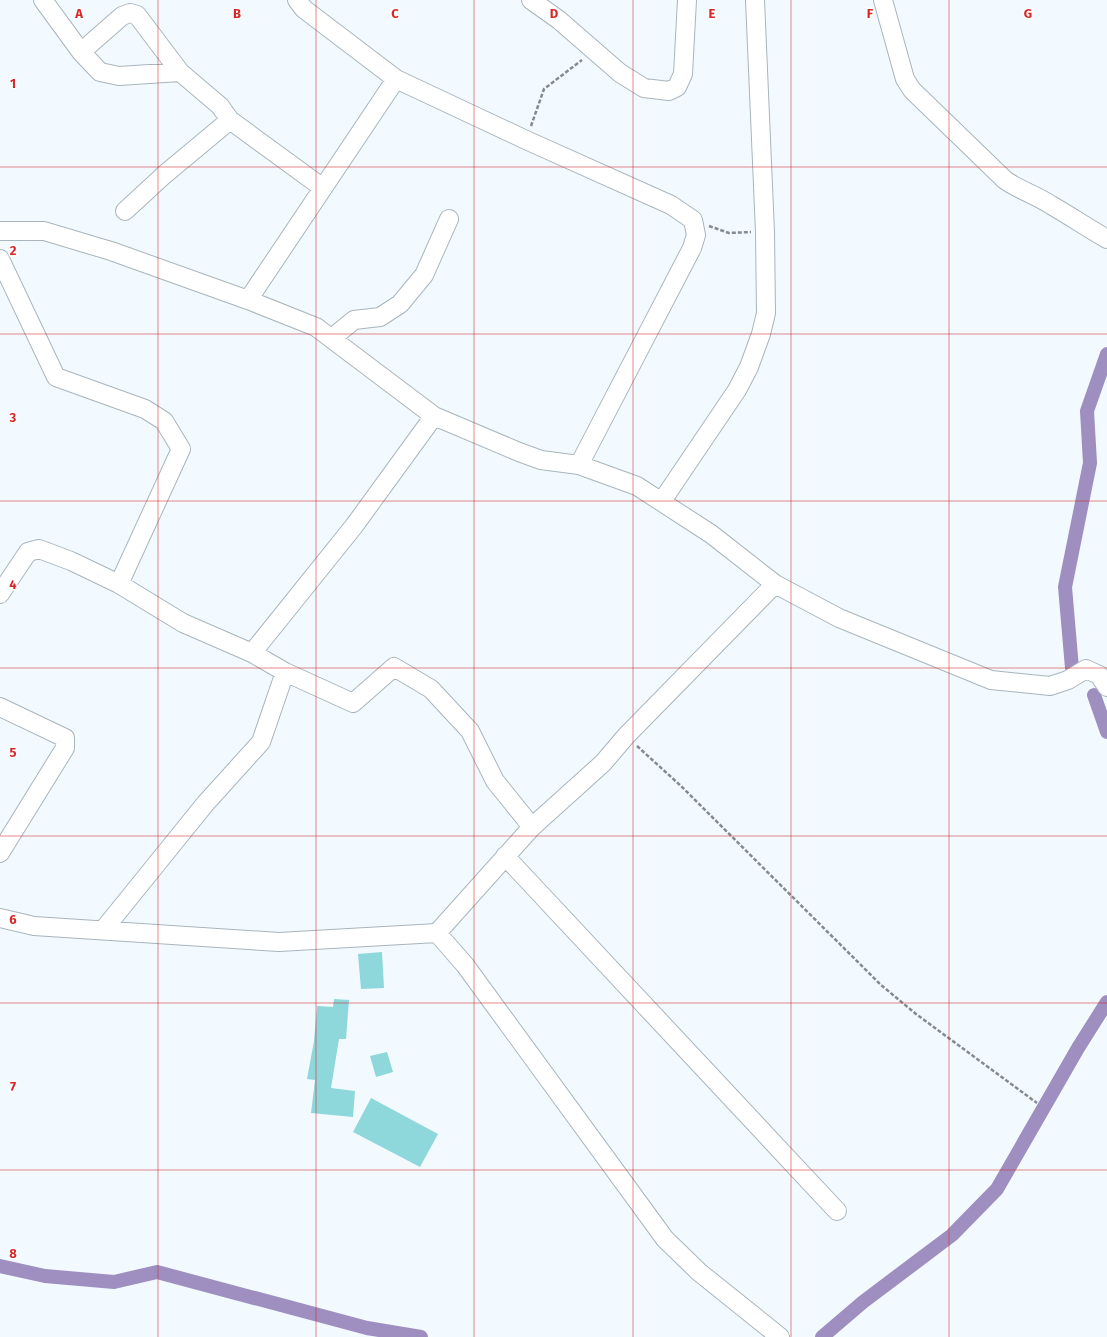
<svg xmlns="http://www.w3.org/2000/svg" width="1107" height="1337" font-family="'Fira Sans',sans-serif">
  <rect width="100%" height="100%" fill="#f2faff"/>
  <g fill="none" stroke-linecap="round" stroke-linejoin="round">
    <path stroke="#9e8fc0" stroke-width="14" d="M1072,668l-7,-81 25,-124 -3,-52 20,-57
      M1094,695l13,37
      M0,1266l45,10 69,6 43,-10 210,56 54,9
      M822,1337l41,-35 89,-67 45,-46 81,-141 29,-46"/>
  </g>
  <path fill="#8ed7da" d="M382,952l2,36 -23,1 -3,-35z
    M334,999l15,1 -3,39h-7l-8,49 24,3 -2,26 -42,-4 4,-33 -8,-1 7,-38 3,-35 16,1z
    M387,1052l6,20 -17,5 -6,-21z
    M371,1098l67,36 -18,33 -67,-35z"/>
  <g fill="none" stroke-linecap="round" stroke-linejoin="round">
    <g stroke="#a8b5bd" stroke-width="20">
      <path id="minor" d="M43,0l38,52 19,20 19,4 61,-4 40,34 10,14 -66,55 -39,36
        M297,0l7,9 92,70 130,61 145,65 22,15 3,15 -4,13 -113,217
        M531,0l28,20 61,53 24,15 25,3 8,-4 6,-13 4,-74
        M883,0l22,79 7,11 93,90c14,10 31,15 46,25 19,11 37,23 56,34
        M81,52l41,-36 8,-3 7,2 43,57
        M230,120l93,68
        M0,231h44l67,20 137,49 68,27 118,89 85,36 22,8 38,5 58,21 74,48 64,50 64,34 152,62 59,6 18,-6 18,-11 13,6 8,12
        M0,259l56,118 89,32 19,12 17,28 -62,135
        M248,300l148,-221
        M332,338l22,-18 26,-3 20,-13 24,-29 25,-56
        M662,501l75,-111 12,-23 12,-33 5,-21 -1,-81 -10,-232
        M0,594l28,-42 11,-3 32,12 48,23 64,39 69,30 33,19 68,31 41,-36 37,22 39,42 25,50 37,46
        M252,653l102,-127 80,-110
        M0,707l65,31v10l-65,105
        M505,856l332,355
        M0,918l34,8 245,16 158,-9 95,-106 71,-64 23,-27 149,-152
        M104,929l101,-125 56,-62 24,-70
        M437,933l28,32 200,274 34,33 81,65"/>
    </g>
    <path stroke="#848b8f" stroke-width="2.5" stroke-dasharray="4 2" stroke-linecap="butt" d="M531,126l13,-37 38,-29
      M709,226l20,7 22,-1
      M637,746l44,40 200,199 35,29 121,89"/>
    <use href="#minor" stroke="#fff" stroke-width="18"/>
  </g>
  <path fill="none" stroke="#d62828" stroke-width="1" stroke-opacity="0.55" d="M158,0v1337M316,0v1337M474,0v1337M633,0v1337M791,0v1337M949,0v1337M0,167h1107M0,334h1107M0,501h1107M0,668h1107M0,836h1107M0,1003h1107M0,1170h1107"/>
  <g font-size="13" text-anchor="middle" font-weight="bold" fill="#d62828" stroke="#fff" stroke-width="3" stroke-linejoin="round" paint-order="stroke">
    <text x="79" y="18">A</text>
    <text x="237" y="18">B</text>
    <text x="395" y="18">C</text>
    <text x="554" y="18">D</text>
    <text x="712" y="18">E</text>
    <text x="870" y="18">F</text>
    <text x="1028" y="18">G</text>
    <text x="13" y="88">1</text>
    <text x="13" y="255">2</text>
    <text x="13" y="422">3</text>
    <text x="13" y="589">4</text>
    <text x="13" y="757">5</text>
    <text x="13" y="924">6</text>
    <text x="13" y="1091">7</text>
    <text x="13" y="1258">8</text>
  </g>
</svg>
